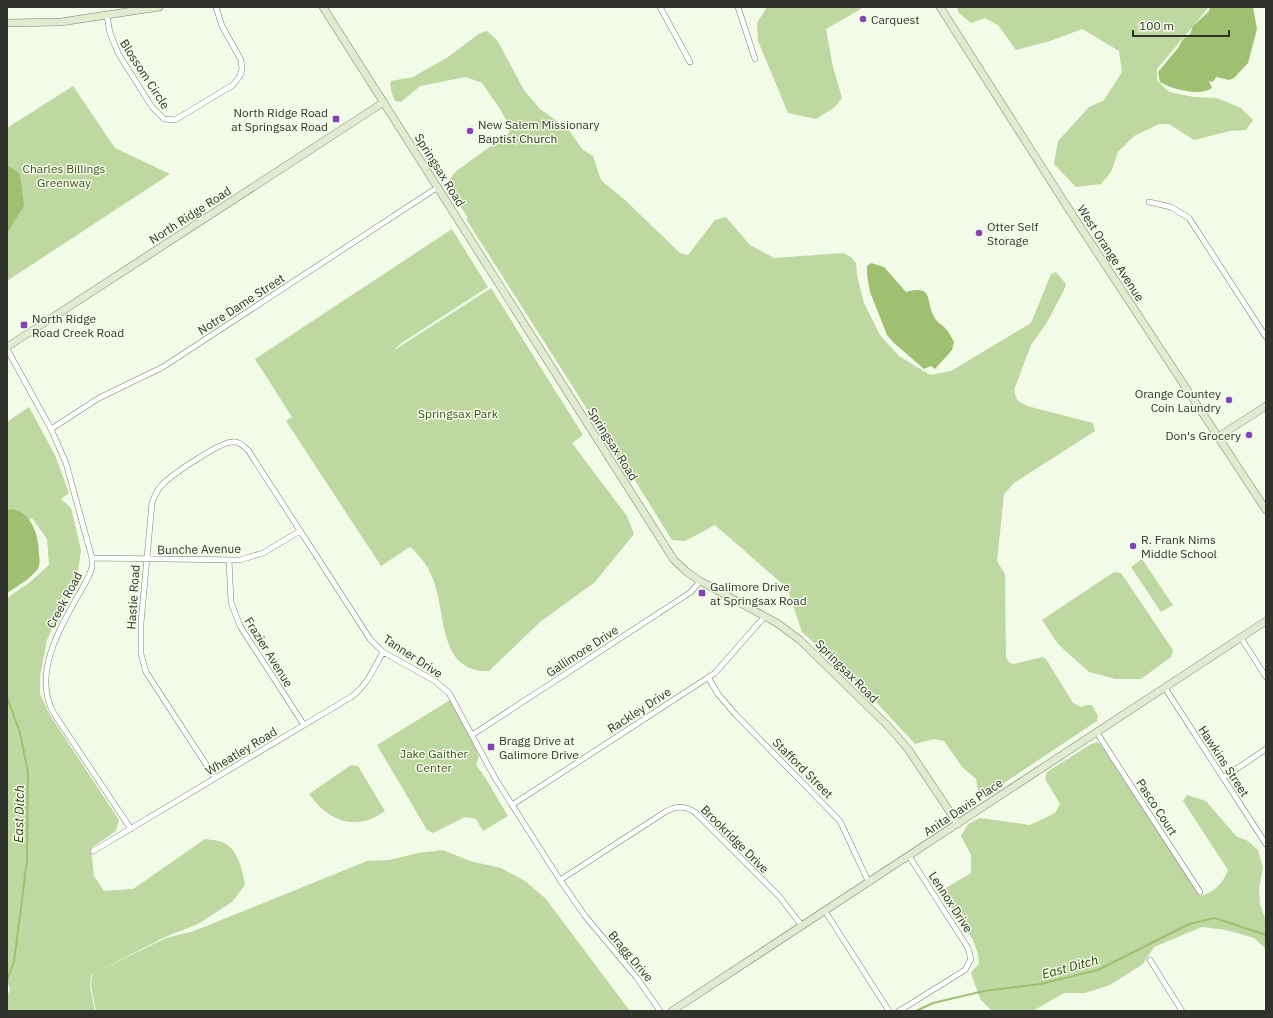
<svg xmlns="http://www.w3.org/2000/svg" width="1273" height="1018" font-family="'IBM Plex Sans',sans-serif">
  <rect width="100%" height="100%" fill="#f2fbe8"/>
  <path fill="#bfd7a0" d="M767,7h94v2l-35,20 7,38 9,31 -7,9 -19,12 -28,-6 -30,-72 -1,-18z
    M957,7h252l-52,62v11l12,12 25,5 23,1 24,10 12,12 -7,10 -16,1 -36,9 -25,-16h-10l-25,12 -16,16 -7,20 -10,12 -25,3 -22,-23 4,-23 31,-34 15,-7 18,-28 -3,-21 -37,-22 -32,12 -34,9 -18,-25 -13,-7 -14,5 -13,-11z
    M487,31l10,9 27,50 16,19 28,20 15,21 10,6 8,24 25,21 54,52 8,2 27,-35 11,-3 24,28 24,13 69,-5 8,4 5,6 1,12 7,28 16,32 19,21 31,19 21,-4 80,-48 20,-49 5,-2 10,12 -2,6 -18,34 -15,21 -17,45 3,10 10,6 66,17 2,8 -81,52 -10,11 -7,67 8,13 1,84 4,5 4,1 28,-7 4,2 27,44 8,4 6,-2h5l6,11 -1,5 -117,78 -4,-20 -13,-11 -19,-27 -10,-2 -19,5 -50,-54 -63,-58 -15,-44 -72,-63 -30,16 -13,-1 -41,-66 -2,1 -163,-256 2,-1 -19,-29 -1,-7 7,-10 54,-39 -1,-9 -8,-15 -18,-26 -16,-6 -46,9 -19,16 -6,-1c-3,-7 -6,-13 -4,-20l22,-4 35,-20 32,-24z
    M73,86l42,62 55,26 -163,107v-153z
    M452,229l36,58 -88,57 -7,7 98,-63 92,147 -11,8 55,73 7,18 -39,48 -55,40 -51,49c-50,2 -43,-56 -55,-89 -4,-13 -14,-27 -24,-35l-29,19 -95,-145 6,-4 -37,-58z
    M29,407l26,48 14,38 -8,6 10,9 10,42 -3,21 -31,69 -7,36v18l10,21 69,105 -3,11 -25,17 3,28 10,15 29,-2 72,-50c6,1 14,1 19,4 14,6 19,29 21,42l-13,17 -34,22 -33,13 -70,36 71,-35 28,-7 173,-70 22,-1 29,-7 25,-3 27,11 31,7 24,13 21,18 84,112h-534l-5,-25 1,-12 -1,1 -1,12 5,24h-88v-16l3,-4 -1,-6h-2v-387l22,-15 20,-18 -2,-26 -15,-21 -25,16v-112z
    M1142,559l31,46 -12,7 -30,-45z
    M1114,572l7,1 52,77 -2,7 -30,22h-25l-27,-7 -31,-28 -16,-24z
    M450,700l9,13 20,43 -3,9c13,16 21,34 32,51l-25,15 -7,-12 -11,-2 -32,16 -6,-3 -50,-85z
    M1097,742l4,3 99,151c14,-3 23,-13 28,-26l-45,-69 4,-6 19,6 30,35 12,5 10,9 5,18 -4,21 1,15 6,17v28l-12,-11 -28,-8 -24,-3 -48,20 -11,17 -33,21 -25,8h-21l-31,18h-41l-12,-12 -9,-26 8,-10 -1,-9 -5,-14 -28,-42 1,-10 25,-15v-18l-10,-19 7,-12 12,-6 50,7 25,-12 5,-9 -15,-25 2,-7 44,-28z
    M351,765l7,1 27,45c-29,21 -56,11 -76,-17z"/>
  <path fill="#9fc071" d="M1210,7h43l4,22 -9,34 -14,15 -5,2 -13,-3 -3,5 -4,-1 3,7c-11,9 -42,1 -52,-6l-2,-10 20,-24 5,-9 7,-5 3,-8 16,-15z
    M7,165l13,9 4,32 -17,27z
    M871,263l13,4 22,25c30,-8 18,11 30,28 3,4 7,5 10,9 3,3 6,9 8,13l-2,8 -17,19 -4,-3 -7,3 -30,-26 -7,-8 -17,-43 -3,-17v-9z
    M10,509c22,2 29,27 29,46 1,5 1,11 -2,15 -7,9 -21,17 -30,23v-82z"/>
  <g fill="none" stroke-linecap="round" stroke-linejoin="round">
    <path stroke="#9fc071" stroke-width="2" d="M7,697l13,36 8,39 -1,88 -13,102 -7,18
      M916,1011l17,-8 51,-12 56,-7 58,-14 91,-46 26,-6 51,17"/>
    <g stroke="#7a8171" stroke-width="6">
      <path id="street" d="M660,7l30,55
        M738,7l17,52
        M107,16l3,17 8,20 34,54 12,12 11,1 58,-35 7,-9 2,-7 -1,-9 -19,-34 -6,-19
        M1149,202l22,5 18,11 77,119
        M7,349l44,80 15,34 26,95v9l-3,9c-21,40 -59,91 -36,136l78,117
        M51,429l48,-31 64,-31 275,-180
        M92,558l148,2 23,-7 37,-22
        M229,560l2,42 9,24 64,99
        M1241,638l25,39
        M708,677l10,17 17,20 105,107 29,62
        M1165,688l101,156
        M1097,733l103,159
        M472,735l219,-143 9,-11
        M215,778l-69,-106 -5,-18v-31l11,-120c3,-9 6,-15 13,-21 10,-9 55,-40 67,-40 7,-1 11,4 16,8l122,189 13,13 52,29 14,12 46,85 65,102 25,36 52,62 23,33
        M1223,778l43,-29
        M512,805l203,-132 50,-57
        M93,851l258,-154c16,-11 23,-29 32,-45
        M560,880l105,-68c11,-6 20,-7 31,1l83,83 23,30
        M825,911l64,100
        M1150,960l32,51
        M899,1011l66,-41 6,-11 -3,-11 -59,-92"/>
    </g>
    <g stroke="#7a8171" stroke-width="8">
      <path id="secondary" d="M323,7l351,553 13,12 13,9 77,42 23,17 88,86 20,23 50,75
        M940,7l128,201 198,302
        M7,23l54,-1 98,-15
        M7,347l377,-245
        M1218,437l48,-31
        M672,1011l594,-390"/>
    </g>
    <use href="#street" stroke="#fff" stroke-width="5"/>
    <use href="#secondary" stroke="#e0ebcf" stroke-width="7"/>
  </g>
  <g fill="#8543b7" stroke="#f2fbe8" stroke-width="1.5">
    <circle cx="863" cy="19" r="4"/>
    <rect x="332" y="115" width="8" height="8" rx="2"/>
    <circle cx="470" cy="131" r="4"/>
    <circle cx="979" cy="233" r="4"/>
    <rect x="20" y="321" width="8" height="8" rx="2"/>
    <circle cx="1229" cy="400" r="4"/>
    <circle cx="1249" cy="435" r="4"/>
    <circle cx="1133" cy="546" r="4"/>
    <rect x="698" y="589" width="8" height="8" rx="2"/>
    <rect x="487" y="743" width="8" height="8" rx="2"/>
  </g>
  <g text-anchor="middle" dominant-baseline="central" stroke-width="3" stroke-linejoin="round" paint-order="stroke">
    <g font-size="12" fill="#30332c" stroke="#f2fbe8" text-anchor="start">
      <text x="871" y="19">Carquest</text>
      <text x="328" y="112" text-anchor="end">North Ridge Road<tspan x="328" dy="14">at Springsax Road</tspan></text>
      <text x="478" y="124">New Salem Missionary<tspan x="478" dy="14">Baptist Church</tspan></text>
      <text x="987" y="226">Otter Self<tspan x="987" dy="14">Storage</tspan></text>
      <text x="32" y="318">North Ridge<tspan x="32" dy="14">Road Creek Road</tspan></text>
      <text x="1221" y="393" text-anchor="end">Orange Countey<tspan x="1221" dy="14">Coin Laundry</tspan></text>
      <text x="1241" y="435" text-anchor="end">Don's Grocery</text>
      <text x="1141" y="539">R. Frank Nims<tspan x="1141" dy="14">Middle School</tspan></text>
      <text x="710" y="586">Galimore Drive<tspan x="710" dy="14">at Springsax Road</tspan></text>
      <text x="499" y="740">Bragg Drive at<tspan x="499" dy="14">Galimore Drive</tspan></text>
    </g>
    <g font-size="12" fill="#30332c" stroke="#f2fbe8">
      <text transform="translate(145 74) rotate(57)">Blossom Circle</text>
      <text transform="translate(440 170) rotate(58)">Springsax Road</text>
      <text transform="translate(190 215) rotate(-33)">North Ridge Road</text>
      <text transform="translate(1111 253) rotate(57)">West Orange Avenue</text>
      <text transform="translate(241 304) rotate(-33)">Notre Dame Street</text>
      <text transform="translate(613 444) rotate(58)">Springsax Road</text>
      <text transform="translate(199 549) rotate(-1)">Bunche Avenue</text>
      <text transform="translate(133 597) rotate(-86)">Hastie Road</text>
      <text transform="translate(64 600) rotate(-62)">Creek Road</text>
      <text transform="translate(582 651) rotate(-33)">Gallimore Drive</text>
      <text transform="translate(269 652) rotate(58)">Frazier Avenue</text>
      <text transform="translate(413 656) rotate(33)">Tanner Drive</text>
      <text transform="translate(847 671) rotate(45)">Springsax Road</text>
      <text transform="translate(639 710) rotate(-33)">Rackley Drive</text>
      <text transform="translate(241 751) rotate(-31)">Wheatley Road</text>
      <text transform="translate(1224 761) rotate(57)">Hawkins Street</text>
      <text transform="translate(803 768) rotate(45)">Stafford Street</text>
      <text transform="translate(963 807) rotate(-34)">Anita Davis Place</text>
      <text transform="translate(1157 807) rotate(57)">Pasco Court</text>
      <text transform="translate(735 839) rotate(45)">Brookridge Drive</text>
      <text transform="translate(951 902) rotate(57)">Lennox Drive</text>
      <text transform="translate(631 956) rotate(50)">Bragg Drive</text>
    </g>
    <g font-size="12" fill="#40551d" stroke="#f2fbe8">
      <text x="64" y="168">Charles Billings<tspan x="64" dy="14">Greenway</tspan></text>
      <text x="458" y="413">Springsax Park</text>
      <text x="434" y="753">Jake Gaither<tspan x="434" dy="14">Center</tspan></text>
    </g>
    <g font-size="13" font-style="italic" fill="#2f4308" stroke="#f2fbe8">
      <text transform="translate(19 814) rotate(-89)">East Ditch</text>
      <text transform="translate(1070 967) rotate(-15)">East Ditch</text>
    </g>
  </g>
  <rect width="1273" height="1018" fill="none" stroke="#30332c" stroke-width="16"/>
  <path d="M1133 30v6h96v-6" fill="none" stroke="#30332c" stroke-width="2"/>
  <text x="1139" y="30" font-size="12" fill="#30332c" stroke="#f2fbe8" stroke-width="3" paint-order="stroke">100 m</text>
</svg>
